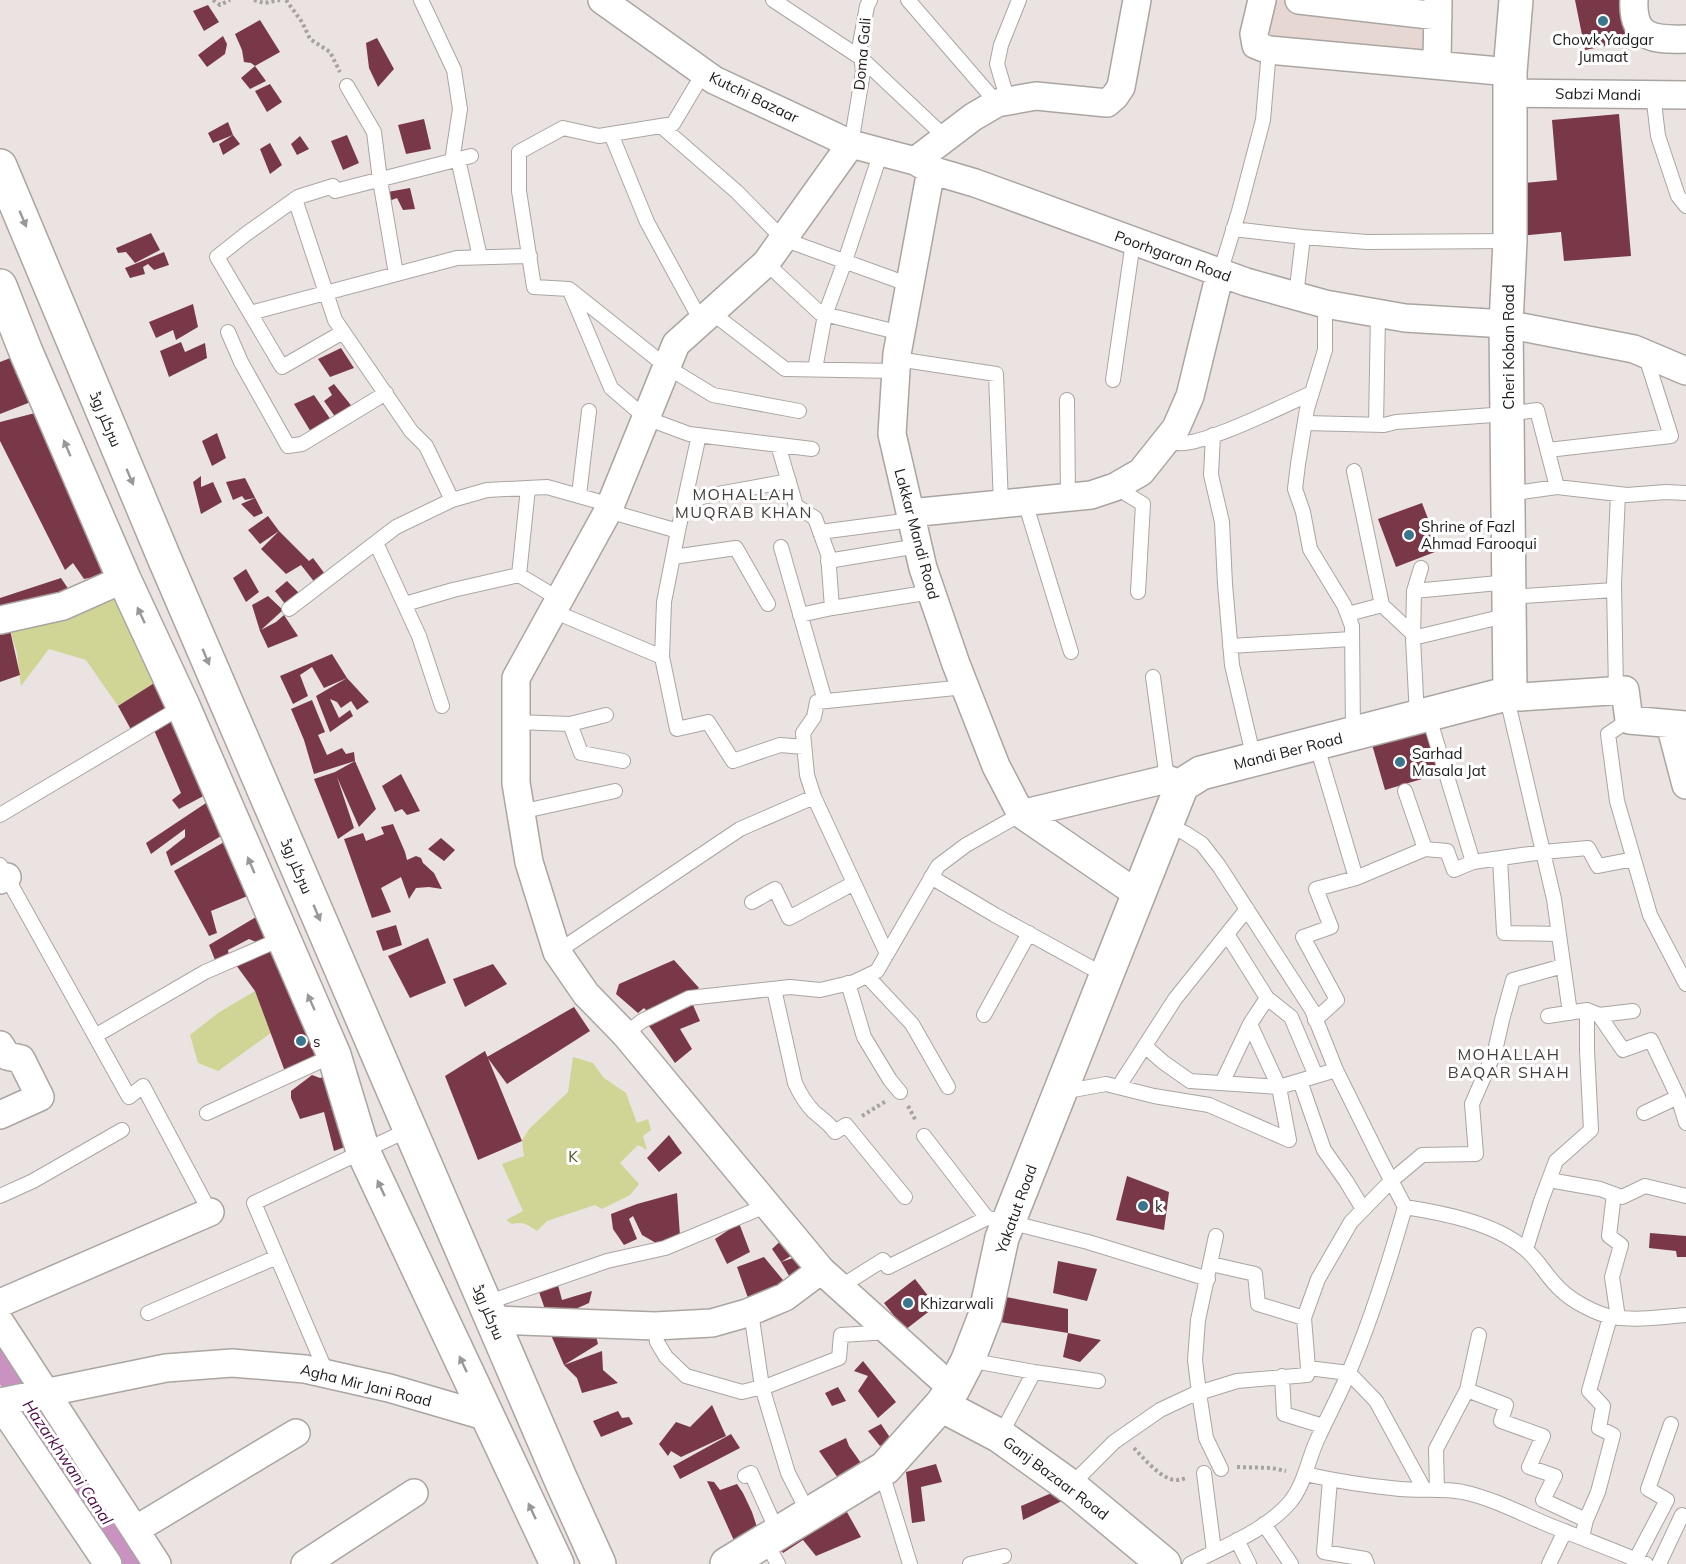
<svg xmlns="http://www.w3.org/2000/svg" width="1686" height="1564" font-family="Mulish,Cairo,sans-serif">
  <rect width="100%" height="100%" fill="#eae3e1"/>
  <path fill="#e6d7d2" d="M1268,0h166v60l-172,-19z"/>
  <path fill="#d0d595" d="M123,592l36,88 -41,26 -32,-46 -37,-11 -28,37 -4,-33 -7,-23z
    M255,991l16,42 -53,38 -20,-8 -8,-28 28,-22z
    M573,1057l20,6 11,15 22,15 11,30 11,-4 3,11 -8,6 4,14 -9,-5 -18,18 19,21 -9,11 -28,14 -7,-4 -48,16 -10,10c-9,-6 -14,-10 -25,-7l-6,-4 17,-9 -21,-47 22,-8 -2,-15 7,-12 39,-37z"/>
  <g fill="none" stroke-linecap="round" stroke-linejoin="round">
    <path stroke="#c992c1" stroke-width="26" d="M0,1361l136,203"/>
  </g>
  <path fill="#793848" d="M1575,0h52l8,40 -50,10z
    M208,5l11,17 -15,9 -11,-20z
    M260,20l20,32 -25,14 -4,-3 -7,-1 -2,-12 -7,-16z
    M223,36l4,8 -2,10 -18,13 -9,-12z
    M377,38l17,31 -16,18 -9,-19 -3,-25z
    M255,66l11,15 -16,8 -9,-11z
    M270,84l12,18 -15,10 -12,-21z
    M1619,114l12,142 -67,5 -3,-29 -43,4 -4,-52 43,-4 -5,-60z
    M424,119l7,30 -25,5 -8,-29z
    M228,122l5,13 -20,8 -5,-10z
    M233,135l7,9 -17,11 -4,-11z
    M347,135l12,28 -16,7 -12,-29z
    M300,136l9,13 -12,6 -6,-11z
    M270,143l12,22 -12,9 -10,-25z
    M410,188l5,21 -12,1 -6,-12 -13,5 -2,-10z
    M151,233l9,17 -25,13 -9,-11 -8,1 -2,-5z
    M164,252l5,13 -15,5 -6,-6 -5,3 2,7 -15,4 -5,-10z
    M193,304l5,23 -22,13 -3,-10 -17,8 -7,-16z
    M181,342l4,10 20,-9 2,15 -38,19 -9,-26z
    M341,348l13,20 -24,9 -12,-18z
    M26,352l15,46 -41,16v-52z
    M334,384l20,25 -18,9 -12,-17 8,-6 -4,-7z
    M314,395l17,25 -17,17 -20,-33z
    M43,411l66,163 -25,5 -11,-16 -8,7 -65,-129v-19z
    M217,433l9,25 -14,8 -10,-25z
    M201,476v11l12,-5 9,20 -21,12 -8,-32z
    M245,478l18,35 -9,4 -13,-13 14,-6 -10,2 -3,-4 -9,4 -7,-18z
    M1422,503l18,47 -44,17 -18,-48z
    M268,516l11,15 30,30 4,-3 12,16 -9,10 -15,-19 -15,9 -25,-25 18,-18 -19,13 -12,-14z
    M246,569l13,23 -13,10 -13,-24z
    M61,578l8,12 -69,20v-12z
    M287,581l17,17 -15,11 -14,-18z
    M268,596l15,14 -22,20 15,-8 8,-7 14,21 -30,12 -8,-17 -8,-26z
    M10,630l10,45 -20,7v-49z
    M332,654l15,24 -23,10 -12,-21 -12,8 8,21 -15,8 -13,-28z
    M347,678l22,24 -12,8 -6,-9 -10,7 -4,-6 -7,-3 9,19 11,-8 3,6 -23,16 -14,-36z
    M159,680l24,26 -49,29 -16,-29z
    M312,700l13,32 -7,3 9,20 15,-7 4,6 8,-2 1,9 -41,13 -10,-34 -13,-31z
    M186,713l25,79 -32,17 -7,-9 9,-7 -27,-63z
    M1425,717l17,56 -57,17 -16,-56z
    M355,761l21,48 -17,18 -22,-50 17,51 -16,11 -24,-60 21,-7z
    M401,774l19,37 -13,4 -5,-6 -7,3 -13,-26z
    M209,801l17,32 -55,33 -5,-14 19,-15v-8l-34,25 -5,-11z
    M393,824l12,28 2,8 9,-4 5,2 2,5 11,10 8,16 -13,-2 -13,1 -7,11 -8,-22 -20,11 10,24 -19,6 -28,-79 19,-6 3,8 18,-7 -3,-7z
    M238,834l24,56 -51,21 6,22 -8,3 -35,-65z
    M441,838l14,12 -11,11 -16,-12z
    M261,914l22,24 -18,8 -16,-7 -21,11 2,11 -15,-1 -6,-15z
    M396,925l6,20 -19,6 -7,-20z
    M428,938l18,45 -36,15 -22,-42z
    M281,947l51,103 -45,27 -32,-86 -19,-26z
    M674,960l25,28 -47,28 -8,-8 -6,5 -22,-19 3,-10z
    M493,964l14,20 -42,23 -12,-28z
    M693,1005l7,16 -20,8 12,20 -17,14 -26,-37z
    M574,1007l16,24 -83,53 -20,-27z
    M485,1051l37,90 -44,19 -33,-84z
    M312,1075l8,3 9,-3 20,29 -20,6 31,-7 17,32 -43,16 -10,-39 -24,7 -9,-21v-7z
    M669,1135l13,18 -23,19 -12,-14z
    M1127,1176l42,16 -5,38 -48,-10z
    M677,1193l3,43 -24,7 -14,-8 -9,-19 -4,3 8,20 -13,6 -11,-16 -2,-15 26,-10z
    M739,1223l11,29 -23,12 -12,-25z
    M790,1232l14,16 -23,14 -9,-13z
    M1650,1233l36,3v21h-9l-1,-6 -27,-3z
    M802,1255l14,8 -24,18 -11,-19z
    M764,1257l28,34 -44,7 -11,-31z
    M1058,1261l39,8 -10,32 -34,-8z
    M915,1279l21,27 -31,24 -21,-27z
    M558,1285l4,15 30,-9 -3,12 -18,8 -24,4 -8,-23z
    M1006,1297l62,12v24l-68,-11z
    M593,1324l5,20 -34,21 -13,-30z
    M1068,1333l33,7 -21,22 -17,-5z
    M602,1351l1,19 15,13 -36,10 -5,-15 -13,-13z
    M863,1361l33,41 -18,16 -20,-27 10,-15 -14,-5z
    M838,1387l8,14 -14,5 -7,-13z
    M712,1405l14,31 -45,21 -10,-6 -3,5 -9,-12 17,-22 14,5z
    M618,1411l4,7 7,-1 4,7 -32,13 -8,-16z
    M881,1424l10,15 -11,7 -12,-15z
    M731,1434l9,14 -60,31 -7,-13z
    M846,1438l3,8 12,17 -23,15 -19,-27z
    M936,1464l6,18 -21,5 4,34 -13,2 -6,-51z
    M707,1481l7,1 6,8 17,-6 6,9 9,19 8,24 -24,9z
    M1061,1489l5,10 -43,21 -2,-14z
    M843,1505l18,32 -45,19 -13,-16 -20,13 -4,-7z"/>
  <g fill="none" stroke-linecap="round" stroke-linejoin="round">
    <g stroke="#aba5a2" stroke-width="16">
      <path id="service" d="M421,0l33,70 6,39 -8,52
        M773,0l88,58 85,80
        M908,0l89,103
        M704,72l-31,52 -74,12 -36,-8 -44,24v39l15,96 35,2 98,78 46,28 86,16
        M347,86l27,46 6,48 16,94
        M1653,94l5,42 20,60 8,10
        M1008,101l-11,-37 4,-19 18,-45
        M661,126l76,66 46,47 127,46
        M611,134l36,88 54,99
        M851,144l12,-72 -3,-28 7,-38 3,-6
        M458,159l22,98
        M295,199l40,121 76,111 15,15 26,54
        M1233,229l70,8
        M766,263l54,50 81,20
        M1220,273l19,-62 24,-91 6,-70
        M570,291l41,97 35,30 43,16 123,15
        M1296,296l7,-59 64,5 143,-1
        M1325,304v46l-18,59 -9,55 -3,25 8,23 7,37 34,56 8,21 1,107
        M711,312l74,57 111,2
        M250,313l207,-55 73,-2
        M228,332l13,30 47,84 14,-2 84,-51
        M343,332l-61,35 -65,-110 29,-23 52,-37 35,-11 2,5 136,-35
        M897,359l99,15 5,130
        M815,369l10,-54 20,-54 36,-109
        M1113,380l20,-138
        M1067,400l1,97
        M1305,423l79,2 12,-3 111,-8 30,-4 20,77
        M1376,425l2,-111
        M1213,435l-2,40 11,47 3,62 7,81 22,94
        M1167,439c3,2 6,3 9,4 24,5 110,-39 136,-50
        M778,445l18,61 19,12 5,14 8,22 4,54 99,-16
        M1548,450l123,-14 -26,-82
        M1115,487l28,17 -5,88
        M528,488l-9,87 40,24
        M1508,494l49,-7 70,8 39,-3 20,1
        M579,495l10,-84
        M685,500l104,-19
        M1025,502l46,150
        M608,511l70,20
        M820,532l92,-12
        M376,543l43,93 23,70
        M781,547l44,154
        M673,557l63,-9 32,56
        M828,561l90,-15
        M1414,591l95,-9
        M1509,597l105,-7
        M405,604l48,-14 66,-15
        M1382,605l32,30
        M289,609l107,-82 56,-27 35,-10 60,-3 64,18
        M553,611l109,46 15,72 31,-7 25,39 47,-16 24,2
        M1348,614l34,-9 -28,-134
        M800,615l32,-7
        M1413,638l96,-23
        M1230,646l122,-7
        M662,657l2,-55 14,-71 21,-96
        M1153,677l14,102
        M1616,691l-2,-107 4,-90
        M1506,694l48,205 16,114
        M1428,714l45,148 70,-10 45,-4 10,18 36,-7
        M1417,717l-4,-79 1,-47 7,-23
        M1629,720l-21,14 9,67 33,114 36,69
        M516,722l54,2 11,29 42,8
        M570,724l36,-9
        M1316,743l40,135
        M1405,791l20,58
        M520,812l95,-21
        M0,815l183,-109
        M1166,824l19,9 17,11 17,22 93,144 24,60 43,87 26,50c-16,56 -33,111 -56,165 -9,22 -21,44 -31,66 -10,21 -13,45 -27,63 -25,30 -67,45 -101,63
        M1500,858l4,75 54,1
        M0,865l129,232 14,-11 67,126
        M931,877l64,38 111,61
        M752,902l23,-13 14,29 65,-35
        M1227,934l40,64 24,19 25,59
        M557,952l183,-123 74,-32
        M887,954l-73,-157 -7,-22 -4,-42 11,-16 3,-15 148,-15
        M867,976l45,48 36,63
        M848,983l16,54 26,43 10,12
        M774,989l21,94c5,11 10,20 19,29 7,6 16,12 21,20l11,-7 59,72
        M1267,998l-17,26 29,63 10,53
        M984,1015l45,-82
        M1599,1015l24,35 28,-10 27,57 8,26
        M1548,1016l39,-6 12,5 34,-4
        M1315,1020l22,-20 -34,-63 28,-10 -15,-38 40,-11 69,-29 22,2 7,19 19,-8
        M625,1034l17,-13 47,-23 101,-11 30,3 34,-8 23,-11 61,-105 28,-21 55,-31
        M95,1036l110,-64 78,-34
        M1145,1046l18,16 27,19 89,6 57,-17
        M1300,1081l24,69 22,31 17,28
        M1222,1083l28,-59
        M1119,1086l56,-87 72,-90
        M1062,1092l44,-8 48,12 55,9 80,35
        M207,1113l127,-58
        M1644,1113l34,-16
        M924,1136l63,82
        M1549,1180l51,9 22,8 23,-11 41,10
        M1614,1194l-5,42 12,9 -9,32 6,41
        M0,1196l33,-15 89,-51
        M1405,1207c38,6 90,16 120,42 14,11 22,29 36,41 11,11 37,25 52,27 24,4 49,0 73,-2
        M1216,1236l-18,84 -3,40 4,33 7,45 15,31
        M1526,1249l15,-48 15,-40 35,-31 -4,-80v-40
        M1211,1264l44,10 3,30 46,14 4,50
        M840,1287l43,-27 5,7 99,-49 22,4 79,20 120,37
        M486,1303l121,-42 58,-13 103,-43
        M751,1312l11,75 26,86 21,41
        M148,1313l129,-56
        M1304,1318l14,-39 33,-57 40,-41 31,-26 54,-1 -4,-50 23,-53 7,-31 11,-40 50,-14
        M655,1326l2,16 9,15 20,19 56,16 28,-7 69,-27 2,-23 48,-3
        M968,1360l66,12 64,9
        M327,1374l-73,-171 156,-74
        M1282,1376l2,38 39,12
        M1467,1390l39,15 -5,16 42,15 -14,31 26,9 -12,24 43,20 -4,17
        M1000,1436l34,-64
        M881,1470l29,94
        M1204,1473l10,78
        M1305,1474c31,7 63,12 95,15 21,2 42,-1 63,3 28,6 55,20 81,31 34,14 68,26 102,41
        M745,1476l6,-3 27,60
        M1330,1480l-6,72 41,7 2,5
        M1070,1486l44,-44 46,-32 32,-15 45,-14 70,-6 1,-7 41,5 27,28 48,88
        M1437,1490l-1,-41 31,-59 12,-55
        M1586,1520l12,-28 15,-57 -14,-7 4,-22 -14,-15 21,-74
        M1264,1524l27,40
        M1237,1540l12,24
        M765,1541l13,23
        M1636,1559l31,-59 -19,-11 23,-65
        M970,1564l34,-8
        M1549,1564l16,-33
        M1659,1564l23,-49"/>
    </g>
    <g stroke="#aba5a2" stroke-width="30">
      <path id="minor" d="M602,0l112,80 137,64 64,17 16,9 44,13 271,99 79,22 80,14 101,6 128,25 52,22
        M1262,0l-8,34 2,11 13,5 241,22
        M1299,0l139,16
        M1634,0c-2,39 20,40 52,39
        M1437,64l1,-64
        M1510,93l176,2
        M851,144l-85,119 -90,81 -68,167 -92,167v105l13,79 28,90 29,42 39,40 196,236 132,119
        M915,161l58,-44 24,-14 39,-7 71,7 8,-7 6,-9 16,-87
        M931,170l-34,184 -5,80 31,134 33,96 40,102 25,48 118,81
        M910,513l181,-18 24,-8 26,-15 35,-44 14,-32 30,-123
        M0,620l63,-14 61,-27
        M1510,693l10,4 105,-7 4,30 57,5
        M1670,724l16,61
        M1021,814l146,-35 15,6
        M0,880l7,-3
        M0,1045l7,11 14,3 19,38 -40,18
        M0,1303l210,-91
        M493,1320l162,6 57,-3 35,-10 38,-16 36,-27
        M0,1322l157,242
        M0,1402l166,-34 66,-5 73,6 84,19 99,29
        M0,1404l108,160
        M135,1530l161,-97
        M305,1564l109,-71"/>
    </g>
    <g stroke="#aba5a2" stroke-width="36">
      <path id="tertiary" d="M941,1405l59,31 74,53 90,75
        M727,1564l158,-96 56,-63 12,-16 15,-29 17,-44 17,-78 180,-453 19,-12 309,-80 -4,-369 4,-83v-169l6,-72"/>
    </g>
    <g stroke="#aba5a2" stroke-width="36">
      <path id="primary" d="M0,166l165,394 396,920 38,84
        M0,286l26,66 98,227 59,127 151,349 29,96 194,413"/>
    </g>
    <path stroke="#a7a2a0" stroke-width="4" stroke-dasharray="3 3" stroke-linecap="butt" d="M213,0l7,5 10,-5
      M254,0l10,3 16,-3
      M286,0l16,22 8,17 20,13 10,20
      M908,1106l8,15
      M862,1116l24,-15
      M1134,1448c9,10 29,33 43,32 3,0 6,-1 9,-2
      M1237,1467l35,1 14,3"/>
    <use href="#service" stroke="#fff" stroke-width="14"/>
    <use href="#minor" stroke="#fff" stroke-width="27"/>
    <use href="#tertiary" stroke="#fff" stroke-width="33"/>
    <use href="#primary" stroke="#fff" stroke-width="33"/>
  </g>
  <defs><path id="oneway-solid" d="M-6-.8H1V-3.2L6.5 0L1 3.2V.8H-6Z" transform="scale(1.5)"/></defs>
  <g fill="#999898">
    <use href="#oneway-solid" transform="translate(23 219) rotate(67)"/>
    <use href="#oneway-solid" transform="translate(67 448) rotate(-113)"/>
    <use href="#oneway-solid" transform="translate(130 477) rotate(67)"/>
    <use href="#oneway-solid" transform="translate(141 615) rotate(-115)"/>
    <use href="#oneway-solid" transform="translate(206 657) rotate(67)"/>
    <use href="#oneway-solid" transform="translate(251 865) rotate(-113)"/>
    <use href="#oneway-solid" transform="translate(317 913) rotate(67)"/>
    <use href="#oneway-solid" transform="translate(311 1002) rotate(-114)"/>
    <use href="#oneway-solid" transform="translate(381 1188) rotate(-115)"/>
    <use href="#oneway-solid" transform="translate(463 1364) rotate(-115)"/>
    <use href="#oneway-solid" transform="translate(532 1511) rotate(-115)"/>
  </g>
  <g fill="#3a768d" stroke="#fff" stroke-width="2">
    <circle cx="1603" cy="21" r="6"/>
    <circle cx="1409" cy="535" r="6"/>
    <circle cx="1400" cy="762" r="6"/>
    <circle cx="301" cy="1041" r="6"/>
    <circle cx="1143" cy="1206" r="6"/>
    <circle cx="908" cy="1303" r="6"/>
  </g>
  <g text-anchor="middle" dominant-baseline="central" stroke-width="6" stroke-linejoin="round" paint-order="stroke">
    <g font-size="15" fill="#1d1b1a" stroke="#fff" text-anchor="start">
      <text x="1603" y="39" text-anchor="middle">Chowk Yadgar<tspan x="1603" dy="17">Jumaat</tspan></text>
      <text x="1421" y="526">Shrine of Fazl<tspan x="1421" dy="17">Ahmad Farooqui</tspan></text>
      <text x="1412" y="753">Sarhad<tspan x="1412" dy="17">Masala Jat</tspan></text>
      <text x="313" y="1041">s</text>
      <text x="1155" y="1206">k</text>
      <text x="920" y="1303">Khizarwali</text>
    </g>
    <g font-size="15" fill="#1d1b1a" stroke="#fff">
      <text transform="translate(862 54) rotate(-85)">Doma Gali</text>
      <text transform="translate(1598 94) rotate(1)">Sabzi Mandi</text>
      <text transform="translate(754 97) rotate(26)">Kutchi Bazaar</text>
      <text transform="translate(1173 256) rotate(20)">Poorhgaran Road</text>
      <text transform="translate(1508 347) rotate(-90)">Cheri Koban Road</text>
      <text transform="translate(106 419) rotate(67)">سرکلر روڈ</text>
      <text transform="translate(917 534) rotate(75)">Lakkar Mandi Road</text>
      <text transform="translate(1288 751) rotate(-14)">Mandi Ber Road</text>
      <text transform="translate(297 866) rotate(67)">سرکلر روڈ</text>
      <text transform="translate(1016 1209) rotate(-70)">Yakatut Road</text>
      <text transform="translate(489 1312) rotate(67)">سرکلر روڈ</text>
      <text transform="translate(366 1385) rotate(14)">Agha Mir Jani Road</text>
      <text transform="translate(1056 1478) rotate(37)">Ganj Bazaar Road</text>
    </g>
    <g font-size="15" fill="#4c4e1a" stroke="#fff">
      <text x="573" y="1156">K</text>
    </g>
    <g font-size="16" letter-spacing="1.5" fill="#443f3d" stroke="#fff">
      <text x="744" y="494">MOHALLAH<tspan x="744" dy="18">MUQRAB KHAN</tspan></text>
      <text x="1509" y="1054">MOHALLAH<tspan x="1509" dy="18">BAQAR SHAH</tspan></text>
    </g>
    <g font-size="16" font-style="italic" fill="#4d0a48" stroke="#fff">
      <text transform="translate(68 1462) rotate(56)">Hazarkhwani Canal</text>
    </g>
  </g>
</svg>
